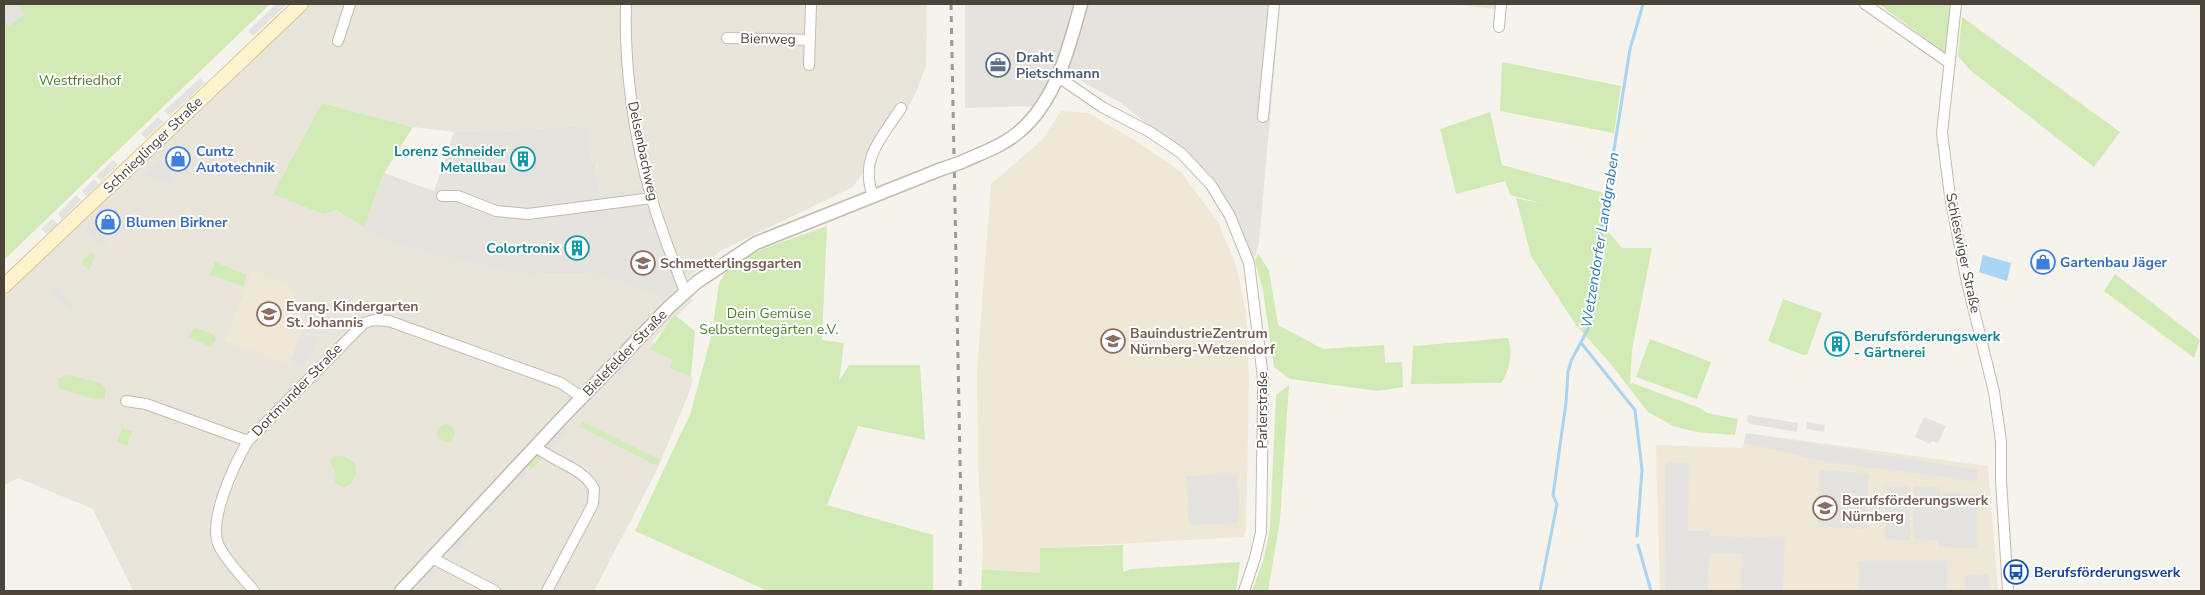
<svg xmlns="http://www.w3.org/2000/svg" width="2205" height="595" font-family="'Nunito Sans',sans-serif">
  <rect width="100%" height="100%" fill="#f6f3ec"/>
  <path fill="#eae5da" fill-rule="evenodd" d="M310,4h617l-1,62 -9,24 -12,24 -52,73 -133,64 -40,34 13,15 -41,41 41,38 -4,14 -33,79 -62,119h-461l-40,-82 -75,-31 -14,7v-197zM322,103l91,24 41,5 72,-2 59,-6 6,40h6l1,31 21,86 -29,-7 -60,1 -57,-10 -73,-20 -64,-35z
    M1449,4h47l-1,5z"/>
  <path fill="#e6e2dd" d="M965,4h315l-21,239 -5,18 -43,-86 -91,-73 -49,-26 -37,30 -69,2z
    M586,124l5,39h5l3,32 53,-7 27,97 -14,12 -46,-16 -29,-7 -60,1 -57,-10 -73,-20 -36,-18 20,-54 50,18 20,-59 72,-2z"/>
  <path fill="#efe8d6" d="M1061,111l27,2 50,29 43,30 37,50 18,43 10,46 3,73 -3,145 -2,8 -203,11 -1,25 -58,-4 1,-22 -5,-81 -1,-95 14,-187 51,-44z
    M252,271l37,14 7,10 -1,6 15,27 -9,6 -11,31 -65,-24z
    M1746,433l242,33 10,125h-338l-4,-146 87,3z"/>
  <path fill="#d2eab5" d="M4,4h266l-266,256z
    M1879,4h72l-6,49z
    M1962,17l158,115 -26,35 -124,-97 -12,-14z
    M1502,62l119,24 -7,47 -114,-22z
    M322,103l91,24 -29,46 -20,54 -28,-17 -13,4 -50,-20z
    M1490,112l12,53 109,30 -5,34 16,19h30l-20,102 -2,35 2,-2 68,25 7,5 31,6 -3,16 -39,-3 -23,-6 -25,-14 -38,-49 -34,-38 -45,-69 -15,-58 28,6 -34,-9 -5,-14 -49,13 -16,-65z
    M827,226l-5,114 22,3 -5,38 10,-16h71l5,75 -67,-14 -31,79 106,30v56h-165l-133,-60 56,-119 21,-79 7,-50 9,-14 32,-19z
    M92,252l3,4 -6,14 -8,-8z
    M1258,253l11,18 9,54 45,24 61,-4 1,18 17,-1 1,25 -25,4 -88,-12 -16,-12 -11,-76 -8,-30z
    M215,262l32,13 -4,11 -33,-11z
    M2115,274l85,66 -6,18 -90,-67z
    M1783,299l39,14 -15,42h-4l-35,-14z
    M675,315l20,16 -4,46 -21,-9 3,-8 -23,-11c10,-11 15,-23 25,-34z
    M194,328l17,5 5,6 -5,8 -23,-10z
    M1508,338c5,15 2,32 -7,45l-90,1 2,-38z
    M1650,339l61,23 -14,37 -61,-22z
    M67,375l34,8 4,5v10l-11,1 -36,-11 1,-10z
    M1289,385l-9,135 -12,71h-16l12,-33 6,-29 6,-134z
    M583,422l77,38 -3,6 -78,-40z
    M437 433a9 9 0 1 1 18 0a9 9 0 1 1-18 0Z
    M122,428l10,3 -5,15 -10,-4z
    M537,454l5,4 -10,11 -5,-5z
    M335,456h9l11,8c3,11 -2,20 -12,24l-8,-6v-11l-6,-9z
    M1123,545v27l8,-3 109,-7 -4,29h-255l1,-22 58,4v-25z"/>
  <path fill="#e5e3e0" d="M4,4h14l7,10 -16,12 -5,-6z
    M276,4h11l-34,32 -5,-5z
    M200,78l5,5 -36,33 -5,-5z
    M158,117l5,5 -17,17 -5,-5z
    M163,158l8,10 -4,4 8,8 -4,4 -10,-4 -2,3 -15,-9z
    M113,160l5,5 -17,16 -5,-5z
    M94,179l5,5 -13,12 -4,-5z
    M76,195l5,5 -19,19 -4,-5z
    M52,219l6,5 -11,10 -6,-5z
    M92,226l16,16 -7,5 -15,-15z
    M57,285l17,19 -4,7 -19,-20z
    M301,334l15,5 -5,17 -7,9 -13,-4z
    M633,352l5,5 -18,19 -5,-4z
    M1748,415l50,8 -1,9 -47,-8 -3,-3z
    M1924,417l22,9 -8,17 -6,-2 -2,3 -15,-7z
    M1807,422l18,3 -1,7 -18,-3z
    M563,427l5,4 -15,17 -5,-5z
    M1746,433l232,37 -1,11 -145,-18 -88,-20z
    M1666,462h23l-1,69h21l1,5 75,2 -2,53h-42l1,-38h-33l-1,38h-43z
    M527,464l5,5 -22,24 -5,-5z
    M1819,470l50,3 -2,56 -50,-2z
    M1237,473l2,50 -50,2 -3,-49z
    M1886,486h24v10h4v-10l26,1v6l37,1v54l-38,-1 -1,-7 -25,-1 1,-31h-4v32l-25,-1z
    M503,491l5,4 -18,19 -5,-4z
    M469,527l5,4 -20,21 -5,-4z
    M1859,561h88v30h-88z
    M431,567l5,5 -13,14 -5,-5z
    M1989,574l1,17h-24l-1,-16z"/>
  <path fill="#a9d4f2" d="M1983,255l28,8 -4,18 -28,-9z"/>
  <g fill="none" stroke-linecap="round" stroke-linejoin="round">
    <path stroke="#a9d4f2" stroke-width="3" d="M1582,344l53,66 7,60 -5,66
      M1638,545l13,46
      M1540,591l17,-87 -4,-9 13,-92 2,-31 3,-11 18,-34v-20l41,-258 13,-45"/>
    <g stroke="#c2bbae" stroke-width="12">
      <path id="minor" d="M626,4c-2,62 8,136 26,195 9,32 22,63 33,93
        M1865,4l83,58
        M1956,4l-14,129 8,63 16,82 28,114 7,49v40l7,110
        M1499,27l2,-23
        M727,38l83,2
        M338,41l12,-37
        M809,65l2,-61
        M1057,76l45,31 48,25 31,21 30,32 19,31 19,47 14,115v21l-2,133 -6,26 -11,33
        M1263,117l11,-113
        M442,196h16l38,15 32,3 124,-16
        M873,196c-14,-38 9,-58 28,-88
        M126,401l20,3 102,37
        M536,447c17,14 49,22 58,42l-1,15 -46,87
        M432,558l63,33
        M254,591c-11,-14 -27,-29 -35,-45 -12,-25 16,-83 29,-105l116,-118 10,-3 15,1 172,62 22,15"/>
    </g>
    <g stroke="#c2bbae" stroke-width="15">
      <path id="tertiary" d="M962,162c19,-9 41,-16 58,-31 36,-31 49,-83 61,-127
        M401,591l161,-173 108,-112 27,-24 59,-39 183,-73"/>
    </g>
    <g stroke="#d6c79b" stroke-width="16">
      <path id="secondary" d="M4,286l297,-282"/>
    </g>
    <use href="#minor" stroke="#fff" stroke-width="10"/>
    <use href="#tertiary" stroke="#fff" stroke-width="12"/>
    <use href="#secondary" stroke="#fff3cd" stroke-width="14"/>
    <path stroke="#9a9a9a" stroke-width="3" stroke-dasharray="6 6" stroke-linecap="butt" d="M951,4l10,505 -1,82"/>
    <g stroke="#c2bbae" stroke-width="15" stroke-linecap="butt">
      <path id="tertiary-bridge" d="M939,170l23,-8"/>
    </g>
    <use href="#tertiary-bridge" stroke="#fff" stroke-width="12"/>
  </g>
  <defs>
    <g id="office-ring" transform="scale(1.25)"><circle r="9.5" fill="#fff" stroke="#5c6f8a" stroke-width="1.5"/><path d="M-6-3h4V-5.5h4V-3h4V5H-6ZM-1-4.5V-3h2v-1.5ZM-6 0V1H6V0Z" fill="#5c6f8a"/></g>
    <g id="shop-ring" transform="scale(1.25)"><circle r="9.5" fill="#fff" stroke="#3f7fe0" stroke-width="1.5"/><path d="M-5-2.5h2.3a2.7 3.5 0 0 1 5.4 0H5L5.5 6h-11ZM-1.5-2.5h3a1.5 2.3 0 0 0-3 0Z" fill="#3f7fe0"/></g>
    <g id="building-ring" transform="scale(1.25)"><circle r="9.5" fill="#fff" stroke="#0f9aa8" stroke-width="1.5"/><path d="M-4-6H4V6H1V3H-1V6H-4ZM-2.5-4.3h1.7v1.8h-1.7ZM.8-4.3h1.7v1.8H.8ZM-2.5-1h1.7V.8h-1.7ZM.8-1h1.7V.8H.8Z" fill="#0f9aa8"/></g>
    <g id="school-ring" transform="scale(1.25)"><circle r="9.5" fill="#fff" stroke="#8d6e63" stroke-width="1.5"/><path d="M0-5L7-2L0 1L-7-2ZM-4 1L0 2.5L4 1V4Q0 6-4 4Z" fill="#8d6e63"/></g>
    <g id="bus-ring" transform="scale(1.25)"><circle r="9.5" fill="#fff" stroke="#1a4fb4" stroke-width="1.5"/><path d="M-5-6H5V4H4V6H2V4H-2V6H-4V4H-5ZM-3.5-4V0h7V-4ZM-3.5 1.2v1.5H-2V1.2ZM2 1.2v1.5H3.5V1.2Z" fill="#1a4fb4"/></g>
  </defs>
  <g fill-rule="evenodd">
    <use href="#office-ring" x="998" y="65"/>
    <use href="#shop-ring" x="178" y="159"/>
    <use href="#building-ring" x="523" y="159"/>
    <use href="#shop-ring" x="108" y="222"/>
    <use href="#building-ring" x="577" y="248"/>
    <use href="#shop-ring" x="2043" y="262"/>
    <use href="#school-ring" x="643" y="263"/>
    <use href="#school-ring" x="269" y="314"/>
    <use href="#school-ring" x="1113" y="341"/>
    <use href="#building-ring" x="1837" y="344"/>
    <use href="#school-ring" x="1825" y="508"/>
    <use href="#bus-ring" x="2016" y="572"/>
  </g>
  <g text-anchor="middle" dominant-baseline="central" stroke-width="4" stroke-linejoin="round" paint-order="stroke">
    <g font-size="14" fill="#4b4439" stroke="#fff">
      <text transform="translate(768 39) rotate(1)">Bienweg</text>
      <text transform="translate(153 145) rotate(-44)">Schnieglinger Straße</text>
      <text transform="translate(643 151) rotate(78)">Delsenbachweg</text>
      <text transform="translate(1963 253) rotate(78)">Schleswiger Straße</text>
      <text transform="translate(625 353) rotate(-46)">Bielefelder Straße</text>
      <text transform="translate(297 390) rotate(-46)">Dortmunder Straße</text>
      <text transform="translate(1262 410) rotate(-90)">Parlerstraße</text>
    </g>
    <g font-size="14" font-weight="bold" fill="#4e5e75" stroke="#fff" text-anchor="start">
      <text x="1016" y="57">Draht<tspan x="1016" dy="16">Pietschmann</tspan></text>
    </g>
    <g font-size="14" fill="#4a7f2a" stroke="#fff">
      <text x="80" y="80">Westfriedhof</text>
      <text x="769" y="313">Dein Gemüse<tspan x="769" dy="16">Selbsterntegärten e.V.</tspan></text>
    </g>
    <g font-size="14" font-weight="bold" fill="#366cbe" stroke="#fff" text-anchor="start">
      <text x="196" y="151">Cuntz<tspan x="196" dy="16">Autotechnik</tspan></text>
      <text x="126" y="222">Blumen Birkner</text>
      <text x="2060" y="262">Gartenbau Jäger</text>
    </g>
    <g font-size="14" font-weight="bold" fill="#0d838f" stroke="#fff" text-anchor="end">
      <text x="506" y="151">Lorenz Schneider<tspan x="506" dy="16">Metallbau</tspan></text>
      <text x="560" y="248">Colortronix</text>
      <text x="1854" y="336" text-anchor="start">Berufsförderungswerk<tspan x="1854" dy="16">- Gärtnerei</tspan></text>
    </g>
    <g font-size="14" font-weight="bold" fill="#785e54" stroke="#fff" text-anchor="start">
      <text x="660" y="263">Schmetterlingsgarten</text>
      <text x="286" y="306">Evang. Kindergarten<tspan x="286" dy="16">St. Johannis</tspan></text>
      <text x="1130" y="333">BauindustrieZentrum<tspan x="1130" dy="16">Nürnberg-Wetzendorf</tspan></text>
      <text x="1842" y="500">Berufsförderungswerk<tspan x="1842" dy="16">Nürnberg</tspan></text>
    </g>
    <g font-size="14" font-weight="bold" fill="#164399" stroke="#fff" text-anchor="start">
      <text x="2034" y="572">Berufsförderungswerk</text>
    </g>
    <g font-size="15" font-style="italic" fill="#2e7ab2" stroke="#fff">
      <text transform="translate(1600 240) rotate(-81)">Wetzendorfer Landgraben</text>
    </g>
  </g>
  <rect width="2205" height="595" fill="none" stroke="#4b4439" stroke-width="10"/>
</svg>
